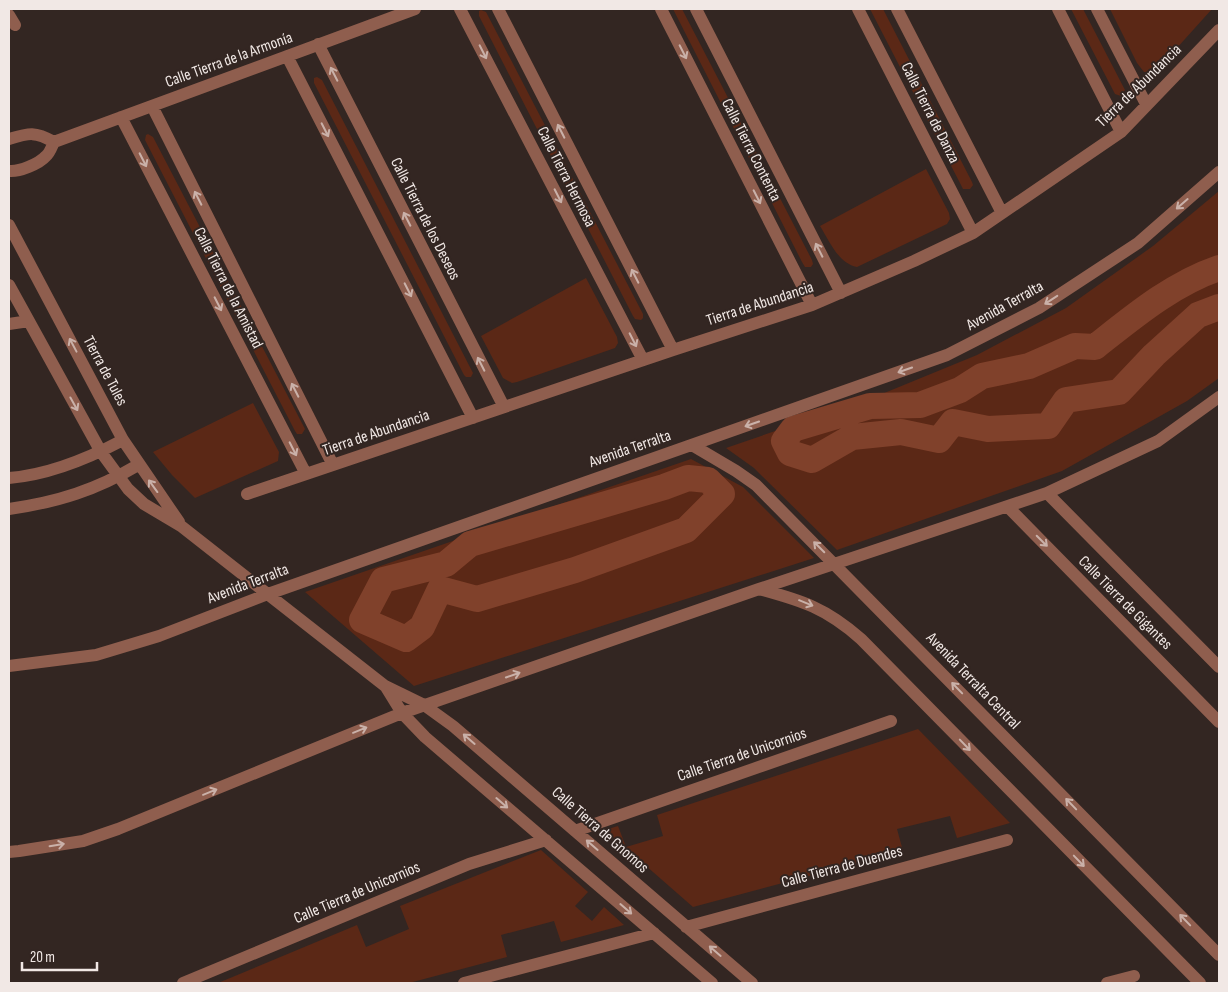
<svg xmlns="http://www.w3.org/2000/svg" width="1228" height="992" font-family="'Sofia Sans Condensed',sans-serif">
  <rect width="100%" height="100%" fill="#332622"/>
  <path fill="#5b2816" d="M673,9h9l130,251 1,4 -2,3h-6l-3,-5z
    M870,9h13l89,173 1,3 -3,4h-7l-2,-4z
    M1071,9h12l42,81 -4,6 -6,-2z
    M1110,9h102l-54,60 -5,3h-9l-7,-9z
    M481,10l5,2 157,302v4l-2,2 -6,-1 -2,-3 -154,-300v-5z
    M317,77l5,3 151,293 -2,4h-5l-2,-2 -150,-292v-5z
    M148,134l5,3 152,292 -3,5h-5l-2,-3 -150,-291 1,-5z
    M926,169l23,44 1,6 -3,5 -90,43c-19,-4 -27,-25 -37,-41z
    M1219,191v187l-32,23 -125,70 -225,79 -83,-82 -28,-20 151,-52 100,-41 89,-47 87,-62z
    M586,278l31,59 1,6 -3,5 -98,34 -5,1 -9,-5 -22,-42z
    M253,403l26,49 -1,9 -83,37 -23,-23 -19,-23z
    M691,459l52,28 71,71 -400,128 -109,-94z
    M918,729l92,94 -53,15 -7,-22 -53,13 6,22 -210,56 -88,-77 13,-4 8,21 37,-11 -6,-21z
    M541,850l47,42 -13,14 17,15 12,-14 20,18 -63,17 -7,-21 -53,14 6,22 -98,26h-191l139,-58 9,22 43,-18 -9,-23z"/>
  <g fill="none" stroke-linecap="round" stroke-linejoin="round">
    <path stroke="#80412b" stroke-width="26" d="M1219,268c-47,16 -86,49 -124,79l-20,-1 -46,20 -47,10 -22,14 -40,15 -50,1 -77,23 -9,12 6,12 22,7 40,-23 49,-5 38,8 14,-18 35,7 60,-3 18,-26 53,-8 35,-37 44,-40 21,-8
      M688,478l20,2 14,14 -36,36 -111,40 -98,29 -37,-10 -18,38 -16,12 -44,-19 21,-40 63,-16 24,-20 194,-57z"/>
    <path stroke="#8f5e4e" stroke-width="12" d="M460,9l183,351
      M498,9l175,341
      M661,9l151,296
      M696,9l145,284
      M858,9l115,224
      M897,9l105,204
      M1058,9l63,123
      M1097,9l49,95
      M9,15l6,10
      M318,44l186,363
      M287,56l186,362
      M152,106l181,359
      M121,117l185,357
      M9,139c20,-6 26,-8 45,3
      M9,171c10,1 30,-7 37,-15 4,-3 6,-10 8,-14l361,-133
      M9,225l114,215 56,82
      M9,285l92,167 27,37 16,15 37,22 204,160 39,19 29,21 299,257
      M9,324l20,-3
      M692,445l44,26 20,14 463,470
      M9,478c38,-3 80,-20 114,-38
      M1047,493l172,174
      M247,494l426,-144 139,-45 102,-44 59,-28 148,-101 98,-102
      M1008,507l211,215
      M9,509c49,-7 87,-19 129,-44
      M759,589c44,12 67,19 102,50l339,344
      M9,666l87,-11 63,-19 109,-42 679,-239 92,-47 99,-65 81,-71
      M386,687l16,26 23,24 287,246
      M575,831l316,-110
      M9,852l10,-1 64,-10 35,-12 284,-116 357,-124 288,-96 111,-52 61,-44
      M686,927l321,-87
      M183,983l286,-119 77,-24
      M464,983l190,-50
      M1107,983l27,-7"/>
  </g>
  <defs><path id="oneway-shaft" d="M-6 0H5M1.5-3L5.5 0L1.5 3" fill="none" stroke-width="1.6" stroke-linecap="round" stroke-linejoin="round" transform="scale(1.25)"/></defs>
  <g stroke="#cab1a9">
    <use href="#oneway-shaft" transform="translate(483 52) rotate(63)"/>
    <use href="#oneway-shaft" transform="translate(683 52) rotate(63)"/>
    <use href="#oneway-shaft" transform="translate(334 74) rotate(-117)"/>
    <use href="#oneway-shaft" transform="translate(325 130) rotate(63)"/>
    <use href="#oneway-shaft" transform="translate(561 131) rotate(-117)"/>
    <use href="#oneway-shaft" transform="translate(143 160) rotate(63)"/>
    <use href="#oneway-shaft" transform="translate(558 196) rotate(63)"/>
    <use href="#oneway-shaft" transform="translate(757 197) rotate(63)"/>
    <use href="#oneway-shaft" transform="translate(198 198) rotate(-117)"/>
    <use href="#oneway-shaft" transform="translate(1182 204) rotate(139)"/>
    <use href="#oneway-shaft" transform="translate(407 219) rotate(-117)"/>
    <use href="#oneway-shaft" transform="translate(819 250) rotate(-117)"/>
    <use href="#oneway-shaft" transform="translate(635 276) rotate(-117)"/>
    <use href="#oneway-shaft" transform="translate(408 290) rotate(63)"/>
    <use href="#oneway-shaft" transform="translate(1051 300) rotate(147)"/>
    <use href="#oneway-shaft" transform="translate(218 304) rotate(63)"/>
    <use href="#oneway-shaft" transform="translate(633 340) rotate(63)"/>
    <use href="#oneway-shaft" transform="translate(73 345) rotate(-118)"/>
    <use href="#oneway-shaft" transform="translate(481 364) rotate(-117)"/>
    <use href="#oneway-shaft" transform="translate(905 370) rotate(161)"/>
    <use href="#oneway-shaft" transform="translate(295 390) rotate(-117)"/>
    <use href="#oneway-shaft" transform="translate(74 404) rotate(61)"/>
    <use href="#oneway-shaft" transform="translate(752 424) rotate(161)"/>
    <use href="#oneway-shaft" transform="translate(293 449) rotate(63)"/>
    <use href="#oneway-shaft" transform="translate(153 486) rotate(-126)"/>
    <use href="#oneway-shaft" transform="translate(1042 541) rotate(45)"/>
    <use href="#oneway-shaft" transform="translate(819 547) rotate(-135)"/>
    <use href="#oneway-shaft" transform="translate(806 603) rotate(22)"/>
    <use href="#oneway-shaft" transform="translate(513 675) rotate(-19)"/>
    <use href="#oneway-shaft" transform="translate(957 688) rotate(-134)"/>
    <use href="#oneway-shaft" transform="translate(360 730) rotate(-22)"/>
    <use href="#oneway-shaft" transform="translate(469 739) rotate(-139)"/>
    <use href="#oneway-shaft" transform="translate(965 745) rotate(46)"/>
    <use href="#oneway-shaft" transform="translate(210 792) rotate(-22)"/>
    <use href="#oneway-shaft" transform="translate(502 803) rotate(41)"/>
    <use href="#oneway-shaft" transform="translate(1071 804) rotate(-134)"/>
    <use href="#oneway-shaft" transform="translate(57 845) rotate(-9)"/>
    <use href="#oneway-shaft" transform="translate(592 845) rotate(-139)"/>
    <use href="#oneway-shaft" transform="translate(1079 861) rotate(46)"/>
    <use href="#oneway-shaft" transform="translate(626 909) rotate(41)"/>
    <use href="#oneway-shaft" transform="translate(1185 920) rotate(-134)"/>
    <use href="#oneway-shaft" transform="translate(715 951) rotate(-139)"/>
  </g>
  <g text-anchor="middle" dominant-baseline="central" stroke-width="4" stroke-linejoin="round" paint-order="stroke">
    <g font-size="16" fill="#f1e8e5" stroke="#332622">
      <text transform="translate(229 60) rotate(-20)">Calle Tierra de la Armonía</text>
      <text transform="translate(1139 86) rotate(-44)">Tierra de Abundancia</text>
      <text transform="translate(930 113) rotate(63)">Calle Tierra de Danza</text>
      <text transform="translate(751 150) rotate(63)">Calle Tierra Contenta</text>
      <text transform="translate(566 177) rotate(63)">Calle Tierra Hermosa</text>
      <text transform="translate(425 219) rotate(63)">Calle Tierra de los Deseos</text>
      <text transform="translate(228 288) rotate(63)">Calle Tierra de la Amistad</text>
      <text transform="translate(760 304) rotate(-18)">Tierra de Abundancia</text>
      <text transform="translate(1005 306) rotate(-29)">Avenida Terralta</text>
      <text transform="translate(105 371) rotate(62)">Tierra de Tules</text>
      <text transform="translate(376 433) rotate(-19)">Tierra de Abundancia</text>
      <text transform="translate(630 449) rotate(-19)">Avenida Terralta</text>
      <text transform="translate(248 584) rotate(-21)">Avenida Terralta</text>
      <text transform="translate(1125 603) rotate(45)">Calle Tierra de Gigantes</text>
      <text transform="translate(973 681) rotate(46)">Avenida Terralta Central</text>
      <text transform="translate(742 755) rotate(-19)">Calle Tierra de Unicornios</text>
      <text transform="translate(600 830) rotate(41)">Calle Tierra de Gnomos</text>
      <text transform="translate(842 867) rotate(-15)">Calle Tierra de Duendes</text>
      <text transform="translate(357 893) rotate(-23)">Calle Tierra de Unicornios</text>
    </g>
  </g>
  <rect width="1228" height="992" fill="none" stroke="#f1e8e5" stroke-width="20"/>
  <path d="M22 962v8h75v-8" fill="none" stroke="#f1e8e5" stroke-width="2.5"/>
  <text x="30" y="962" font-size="15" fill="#f1e8e5" stroke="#332622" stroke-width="4" paint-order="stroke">20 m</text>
</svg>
